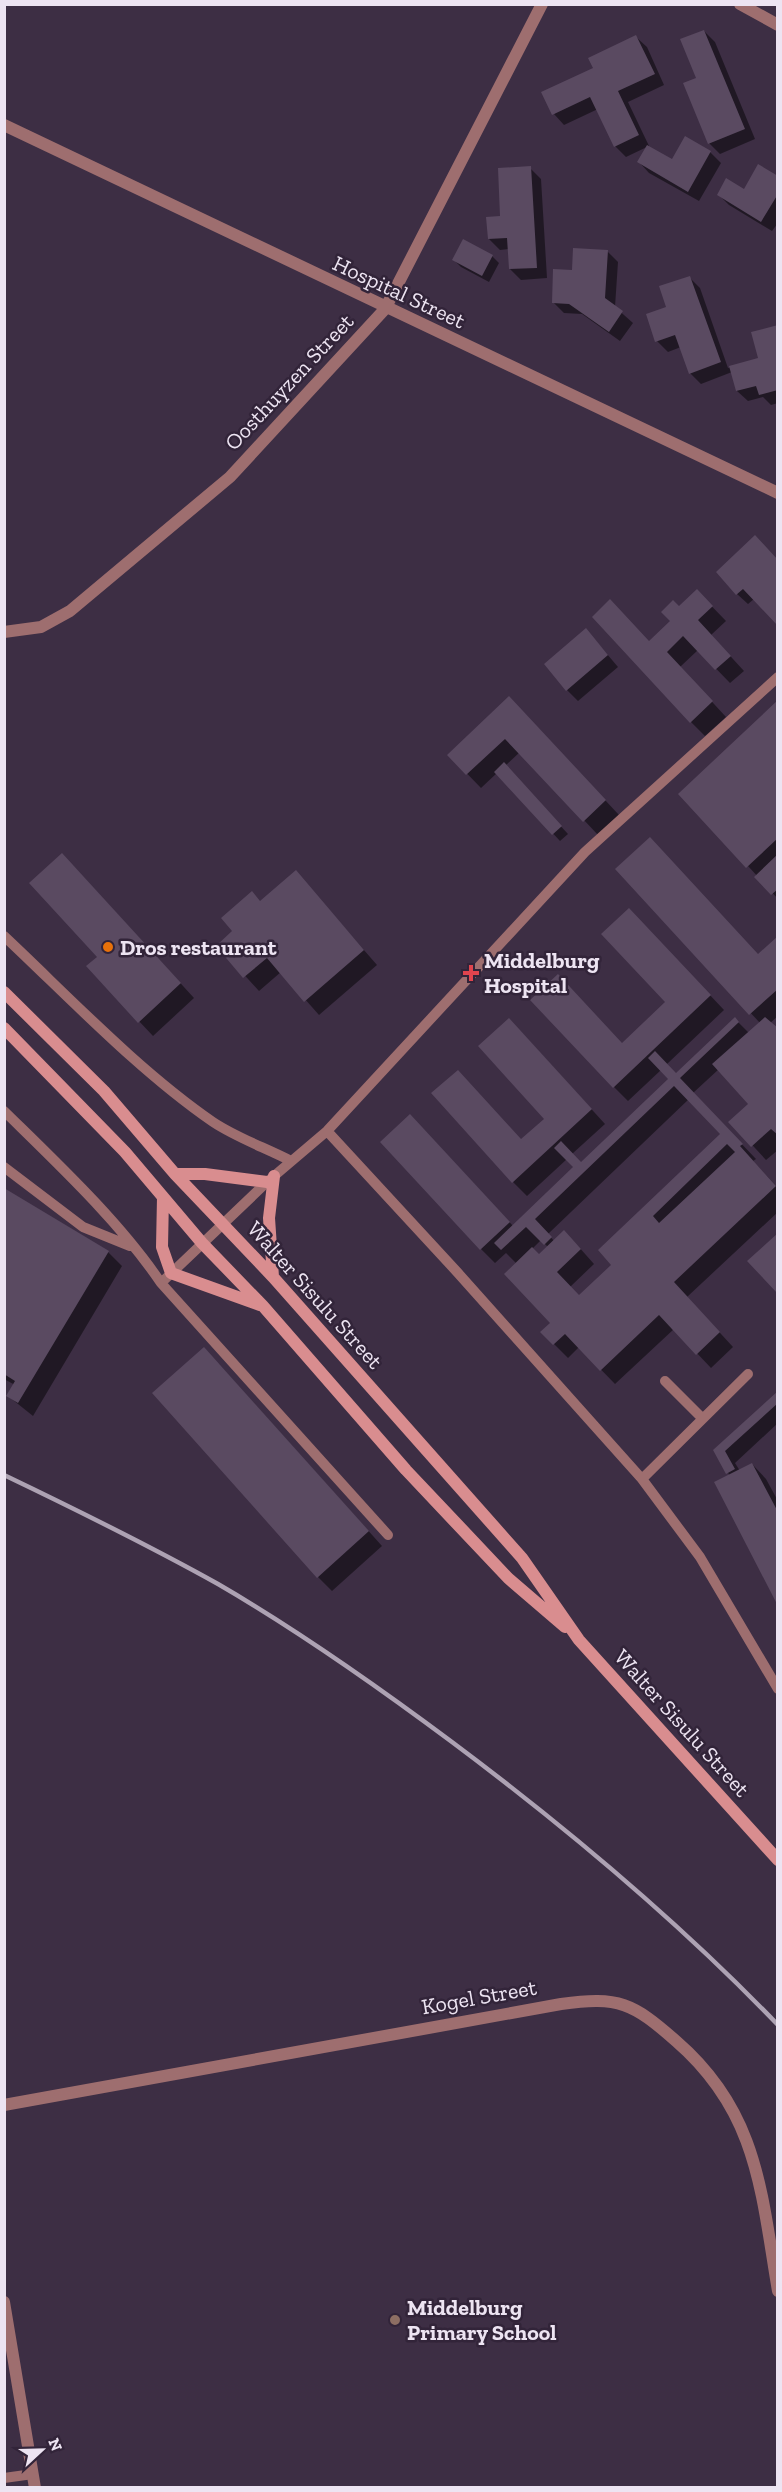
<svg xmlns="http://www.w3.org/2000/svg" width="782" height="2492" font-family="'Zilla Slab',serif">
  <rect width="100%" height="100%" fill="#3d2e44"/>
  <path fill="#0007" fill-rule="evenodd" d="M704,31l11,11 40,97 -35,15 -11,-11 -11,-65z
    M636,37l11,10 17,38 -36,17 21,44 -23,11 -11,-11 -17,-37 -34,16 -10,-11 41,-45z
    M710,152l11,11 -22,38 -50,-28 -10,-11 33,-1z
    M530,168l11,11 6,99 -26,2 -11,-11 -1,-20 -9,1 -11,-11z
    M778,178v45l-6,8 -43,-26 -11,-11 26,-3z
    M607,251l11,11 -3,45 18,16 -13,18 -38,-27 -18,-1 -11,-11 20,-30z
    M492,256l7,7 -10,19 -28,-15 -7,-7z
    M689,277l11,11 28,80 32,-9 18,-33v77l-7,2 -8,-8 -15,4 -11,-10 -5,-19 -31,12 -11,-11 -9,-26 -13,5 -11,-11 11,-34z
    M755,537l-1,62 -6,5 -11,-10z
    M697,591l29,30 -15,14 33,36 -14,12 -32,-33 -18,17 46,50 -21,19 -14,-14 -42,-79 23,-21 7,-15z
    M596,641l22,26 -40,34 -11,-11z
    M778,702v197l-30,-33z
    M523,712l96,103 -21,20 -78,-83 -15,14 63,68 -8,7 -63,-68 -16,15 -32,-33z
    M76,869l118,129 -41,38 -65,-69 11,-10z
    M617,869l142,87 19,-18v78l-9,8 9,6v120l-12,10 -35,-38 19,-18 -31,-35 -26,24 63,66 -3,2 25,27v24l-91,85 46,50 -22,21 -37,-39 -59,55 -36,-37 -11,11 -26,-26 10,-9 -35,-59 -11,-11 -11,10 -14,-14 -57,-119 89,96 62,-59 -8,-8 -40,37 -14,-14 9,-41 24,-22 -23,-85 82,90 -33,30 9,10 89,-85 -9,-9 -33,31 -14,-14 8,-42 45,-42 -24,-79 81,86 -57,54 9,11 59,-56 14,14 11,-10zM689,1099l33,35 -122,116 14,15 -35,32 -9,-10 24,-23 -16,-18 -24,-5 -6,-7zM541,1240l7,7 -10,9 -6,-7z
    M296,872l81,93 -58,50 -38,-43 -22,19 -41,-45z
    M4,1190l104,62 14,14 -89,150 -25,-20 7,-11 -11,-6z
    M218,1363l164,183 -50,45 -14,-14z
    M778,1393v30l-43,40 5,8 12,-7 14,15 12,22v102l-48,-127 -15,-25z"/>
  <path fill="#5a4a61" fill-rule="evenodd" d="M704,30l41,99 -37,15 -25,-61 13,-5 -16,-39z
    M636,35l19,39 -37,17 21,44 -25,12 -24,-50 -38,18 -11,-23 52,-24 -5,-10z
    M685,136l26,15 -23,41 -51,-30 10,-17 25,14z
    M758,164l20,12v18l-17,28 -44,-27 9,-17 18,11z
    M531,166l6,102 -28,1 -2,-31 -19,1 -2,-22 14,-1 -2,-48z
    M463,239l30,16 -11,21 -30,-16z
    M573,248l35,2 -3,48 18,13 -14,21 -40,-28 -17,-1 1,-34 19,1z
    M690,276l31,86 -32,12 -14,-39 -20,7 -9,-28 20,-7 -7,-21z
    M778,325v65l-19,5 -3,-9 -20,5 -7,-25 29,-8 -7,-26z
    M755,535l23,25v66l-35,-37 -7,6 -20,-23z
    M697,589l16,17 -15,14 33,36 -16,14 -32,-34 -16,16 46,49 -23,22 -98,-106 18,-18 39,42 21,-20 -9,-9 12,-12 6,6z
    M586,628l22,27 -42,36 -22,-27z
    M509,696l97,104 -23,22 -78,-83 -39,36 -19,-20z
    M778,700v138l-32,30 -68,-74z
    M504,762l58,64 -10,9 -58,-63z
    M650,837l108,117 20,-18v53l-29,26 -134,-146z
    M62,853l119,130 -43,40 -52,-57 11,-9 -68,-74z
    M778,854v35l-7,6 -17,-18z
    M296,870l68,80 -60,52 -37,-44 -24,20 -27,-32 16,-15 -11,-13 31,-27 8,10z
    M629,908l82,87 -98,93 -83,-88 28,-26 64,69 43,-41 -64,-68z
    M735,1017l4,5 -59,56 63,66 -3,2 36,40 -102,96 46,50 -24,23 -37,-40 -59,56 -35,-37 -12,11 -13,-13 10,-9 -46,-49 28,-27 7,7 25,-24 17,19 -24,23 22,23 32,-30 -13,-15 122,-116 -46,-48 -139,133 17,18 -8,8 -18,-18 -25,23 -7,-7 79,-76 -19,-19 7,-7 20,21 87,-83 -20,-21 7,-7 21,22zM727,1144l8,8 -76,71 -6,-7z
    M765,1017l13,11v107l-7,-6 -20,18 -23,-25 20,-18 -36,-40z
    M509,1018l83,91 -80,74 -81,-90 27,-23 63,69 23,-20 -66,-73z
    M410,1114l100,108 -30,28 -100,-108z
    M4,1188l105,63 -91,152 -12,-7 9,-15 -11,-7z
    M778,1233v61l-31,-33z
    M204,1347l165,184 -52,47 -165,-185z
    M778,1391v12l-53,48 10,18 -9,5 -13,-24z
    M752,1463l26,49v94l-64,-124z"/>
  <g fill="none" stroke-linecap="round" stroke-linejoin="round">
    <path stroke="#9e6e6f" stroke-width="10" d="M4,936c66,62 135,135 209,186 24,16 53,26 78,39
      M4,1111c53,52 116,111 157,172l106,-101 60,-51 258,-279 193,-175
      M327,1131l131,142 184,206 58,78 78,132
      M4,1167l79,60 47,19
      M161,1283l227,252
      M665,1381l37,37
      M642,1479l106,-105
      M4,2478l29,-4"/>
    <path stroke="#9e6e6f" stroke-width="12" d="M740,4l38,21
      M4,125l774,368
      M4,632l37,-5 29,-16 160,-134 155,-168 157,-305
      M4,2105l557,-101c58,-8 72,-1 115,37 82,71 85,150 102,250
      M4,2302l31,186"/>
    <path stroke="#d98d8f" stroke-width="12" d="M4,992l100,99 71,83 98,103 249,281 57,82 199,220
      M4,1028l121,124 77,91 61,63 143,164 102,108 57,49
      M175,1174h30l62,8
      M163,1197l-1,50 9,26 89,32
      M273,1277l-4,-59 5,-42"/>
    <path stroke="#ada2b3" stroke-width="4.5" d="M4,1475c73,35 144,70 214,109 81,47 159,102 234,158 115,86 226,179 326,283"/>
  </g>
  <circle fill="#e8710a" stroke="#322439" stroke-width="2" cx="108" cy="947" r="6"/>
  <path fill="#e0444e" stroke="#322439" stroke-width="2" d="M468 964h6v6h6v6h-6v6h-6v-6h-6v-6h6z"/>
  <circle fill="#8d6e63" stroke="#322439" stroke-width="2" cx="395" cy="2320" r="6"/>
  <g text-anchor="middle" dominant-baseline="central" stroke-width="5" stroke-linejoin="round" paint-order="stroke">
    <g font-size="22" fill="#ede4f2" stroke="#322439">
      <text transform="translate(399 292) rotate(25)">Hospital Street</text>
      <text transform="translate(289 382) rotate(-47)">Oosthuyzen Street</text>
      <text transform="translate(315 1295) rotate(48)">Walter Sisulu Street</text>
      <text transform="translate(682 1723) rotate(48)">Walter Sisulu Street</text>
      <text transform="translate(479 1997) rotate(-10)">Kogel Street</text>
    </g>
    <g font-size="22" font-weight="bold" fill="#ede4f2" stroke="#322439" text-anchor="start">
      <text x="120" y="947">Dros restaurant</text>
      <text x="484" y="960">Middelburg<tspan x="484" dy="25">Hospital</tspan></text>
      <text x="407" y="2307">Middelburg<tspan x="407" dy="25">Primary School</tspan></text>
    </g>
  </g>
  <rect width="782" height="2492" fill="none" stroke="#ede4f2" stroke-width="12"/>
  <g transform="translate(42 2450) rotate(68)" stroke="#322439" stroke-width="4.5" paint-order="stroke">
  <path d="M0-4.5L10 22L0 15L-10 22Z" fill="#ede4f2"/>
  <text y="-9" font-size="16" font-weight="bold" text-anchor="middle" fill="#ede4f2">N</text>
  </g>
</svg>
